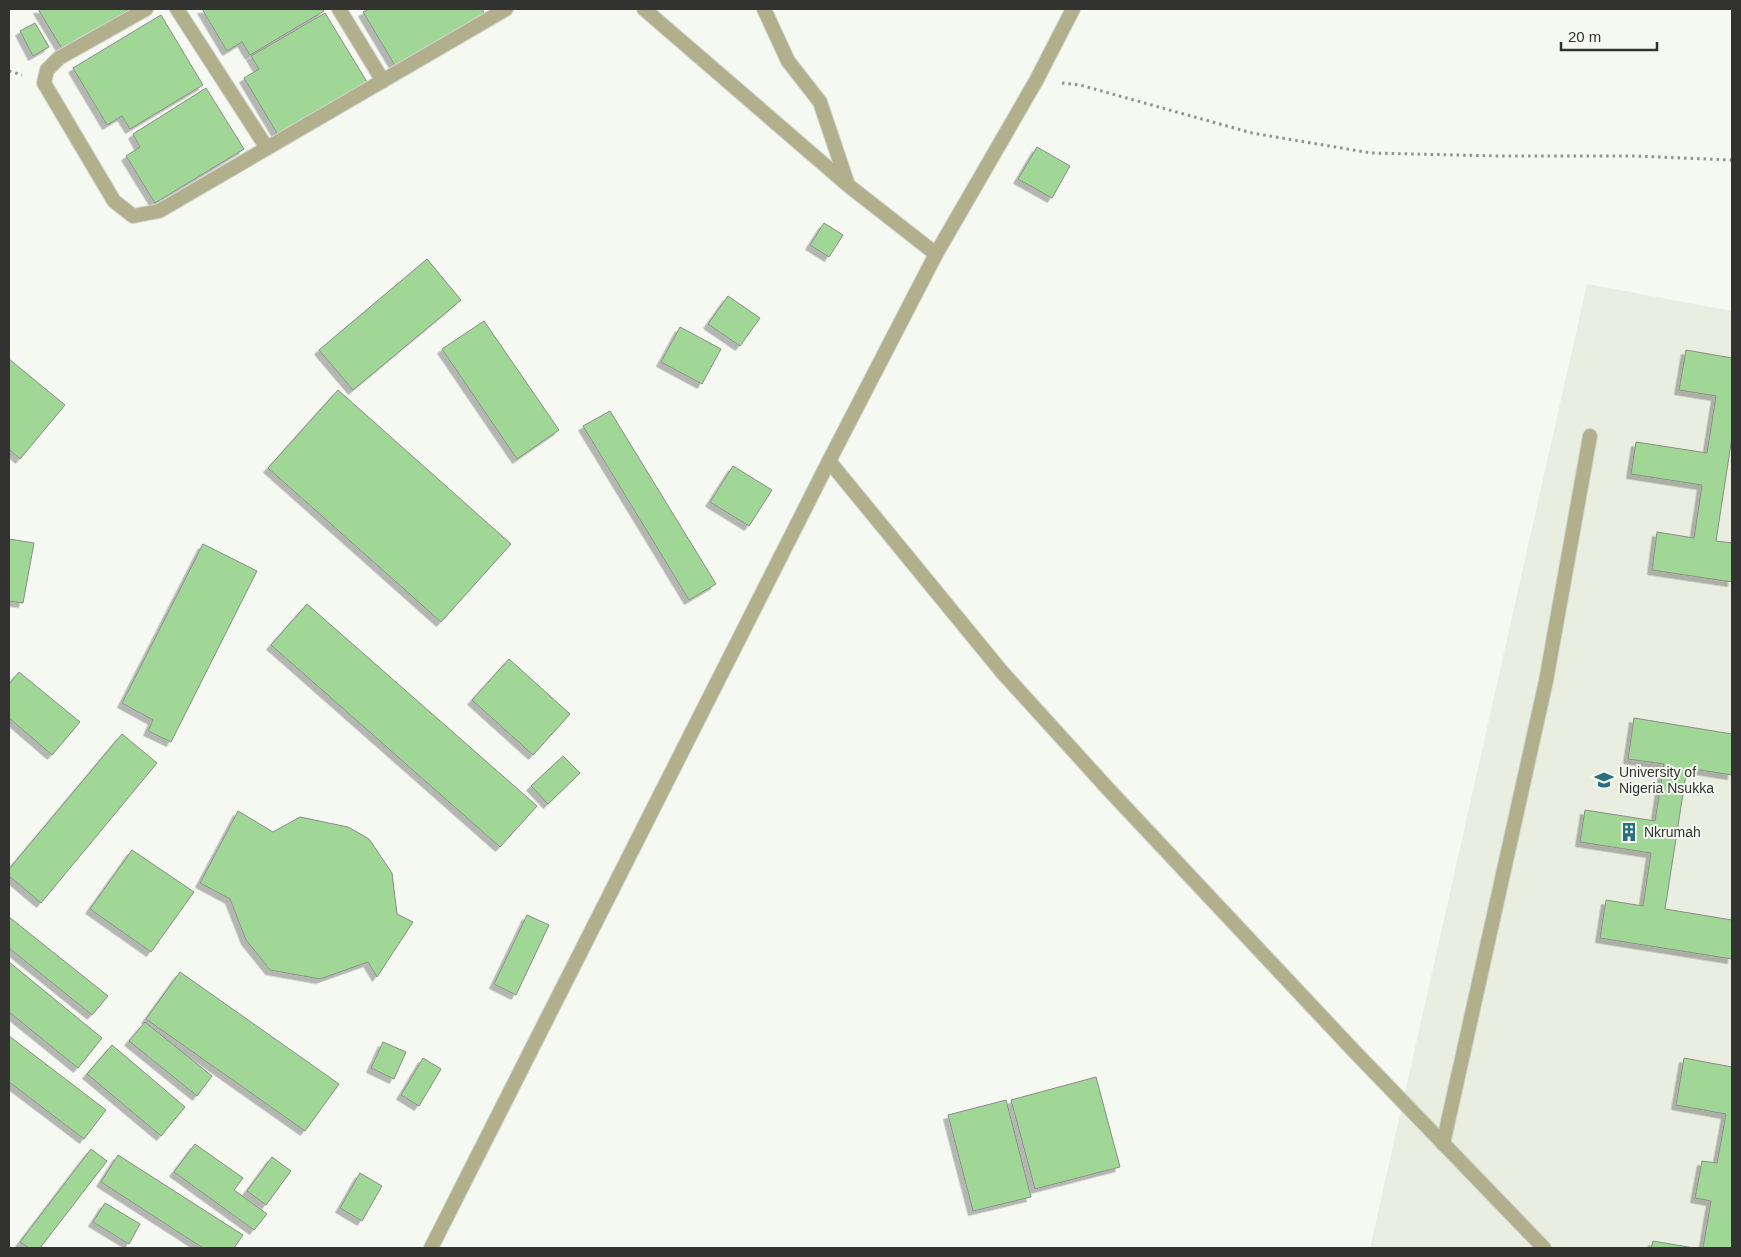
<svg xmlns="http://www.w3.org/2000/svg" width="1741" height="1257" font-family="Helvetica,sans-serif">
  <defs>
    <filter id="shadow"><feDropShadow dx="-4.5" dy="4.5" stdDeviation="0" flood-color="#0004"/></filter>
  </defs>
  <rect width="100%" height="100%" fill="#f6f8f2"/>
  <path fill="#e9eee0" d="M1587,284l145,27v937h-362z"/>
  <path fill="#a0d696" stroke="#898d88" filter="url(#shadow)" d="M38,9h92l-68,40z
    M202,9h120l2,2 -74,44 -8,-13 -15,9z
    M369,9h113l4,7 -89,53 -34,-57z
    M325,13l42,69 -89,53 -34,-57 15,-9 -8,-13z
    M161,15l42,70 -73,44 -8,-13 -15,9 -34,-57z
    M35,23l14,24 -16,9 -13,-25z
    M206,88l38,61 -89,54 -29,-47 14,-9 -7,-13z
    M1037,147l33,19 -18,32 -34,-19z
    M824,223l19,12 -14,22 -19,-12z
    M427,259l34,41 -108,90 -34,-40z
    M728,296l32,22 -20,28 -32,-22z
    M484,321l75,109 -42,29 -75,-110z
    M680,327l41,22 -19,35 -41,-22z
    M1686,350l46,8v79l-16,104 16,2v39l-80,-12 5,-38 37,6 8,-53 -71,-11 5,-32 71,11 9,-57 -37,-6z
    M9,359l56,46 -45,54 -11,-10z
    M338,390l173,154 -70,78 -173,-154z
    M610,411l106,173 -27,16 -106,-174z
    M733,466l39,24 -23,36 -39,-24z
    M9,539l25,4 -11,60 -14,-2z
    M203,544l54,27 -86,171 -23,-11 5,-11 -31,-17z
    M307,604l230,202 -37,41 -229,-202z
    M509,659l61,55 -37,41 -61,-55z
    M19,672l61,50 -28,33 -43,-37v-34z
    M1634,718l98,16v41l-45,-7 -22,141 67,11v39l-132,-21 6,-38 37,6 8,-53 -71,-11 5,-32 70,11 9,-57 -36,-5z
    M122,734l35,29 -116,140 -32,-27v-7z
    M563,756l17,17 -32,31 -17,-18z
    M238,811l35,21 27,-15 48,10 21,12 23,34 5,41 16,8 -36,55 -9,-15 -48,17 -50,-9 -24,-30 -16,-41 -30,-16z
    M132,850l62,42 -43,60 -61,-43z
    M527,915l22,10 -33,70 -22,-11z
    M9,917l99,79 -16,19 -83,-67z
    M9,962l93,76 -24,30 -69,-56z
    M180,972l159,112 -34,47 -159,-112z
    M145,1022l67,54 -15,20 -68,-55z
    M9,1036l97,74 -22,29 -75,-57z
    M383,1042l23,10 -12,27 -23,-11z
    M112,1045l73,62 -24,29 -74,-62z
    M423,1058l18,11 -22,37 -18,-11z
    M1684,1058l48,9v181h-29l8,-47 -16,-3 7,-37 15,2 9,-49 -50,-9z
    M1096,1077l24,90 -85,22 -24,-89z
    M1006,1100l25,97 -58,14 -25,-96z
    M195,1144l48,34 -9,12 33,24 -13,16 -80,-58z
    M91,1149l16,12 -67,87h-11l-9,-6z
    M118,1155l125,80 -9,13h-31l-102,-66z
    M272,1157l19,14 -25,34 -19,-14z
    M360,1173l22,13 -20,35 -22,-13z
    M105,1203l35,21 -11,20 -36,-22z
    M1653,1241l41,7h-43z"/>
  <g fill="none" stroke-linecap="round" stroke-linejoin="round">
    <g stroke="#d3d5cf" stroke-width="16">
      <path id="service" d="M1443,1144l103,-463 44,-245"/>
    </g>
    <g stroke="#d3d5cf" stroke-width="16">
      <path id="minor" d="M146,9l-87,49 -12,12 -3,13 70,118 19,15 26,-5 347,-202
        M177,9l90,139
        M339,9l44,72
        M644,9l205,177 87,68
        M764,9l24,52 32,41 28,83
        M829,461l173,211 108,119 244,260 190,197"/>
    </g>
    <g stroke="#d3d5cf" stroke-width="16">
      <path id="tertiary" d="M431,1248l398,-787 107,-207 100,-173 37,-72"/>
    </g>
    <path stroke="#90928d" stroke-width="3" stroke-dasharray="2.5 4" stroke-linecap="butt" d="M9,71l13,4
      M1062,83l18,2 172,48 119,20 129,3h133l99,4"/>
    <use href="#service" stroke="#b2af8d" stroke-width="14"/>
    <use href="#minor" stroke="#b2af8d" stroke-width="14"/>
    <use href="#tertiary" stroke="#b2af8d" stroke-width="14"/>
  </g>
  <defs>
    <g id="university-bare" transform="scale(1.5)"><path d="M0-5L7-2L0 1L-7-2ZM-4 1L0 2.5L4 1V4Q0 6-4 4Z" fill="#296f7e" stroke="#f6f8f2" stroke-width="2.5" paint-order="stroke"/></g>
    <g id="building-bare" transform="scale(1.5)"><path d="M-4-6H4V6H1V3H-1V6H-4ZM-2.5-4.3h1.7v1.8h-1.7ZM.8-4.3h1.7v1.8H.8ZM-2.5-1h1.7V.8h-1.7ZM.8-1h1.7V.8H.8Z" fill="#296f7e" stroke="#f6f8f2" stroke-width="2.5" paint-order="stroke"/></g>
  </defs>
  <g fill-rule="evenodd">
    <use href="#university-bare" x="1604" y="780"/>
    <use href="#building-bare" x="1629" y="832"/>
  </g>
  <g text-anchor="middle" dominant-baseline="central" stroke-width="4" stroke-linejoin="round" paint-order="stroke">
    <g font-size="14" fill="#323330" stroke="#f6f8f2" text-anchor="start">
      <text x="1619" y="772">University of<tspan x="1619" dy="16">Nigeria Nsukka</tspan></text>
      <text x="1644" y="832">Nkrumah</text>
    </g>
  </g>
  <rect width="1741" height="1257" fill="none" stroke="#323330" stroke-width="20"/>
  <path d="M1561 42v8h96v-8" fill="none" stroke="#323330" stroke-width="2.5"/>
  <text x="1568" y="42" font-size="15" fill="#323330" stroke="#f6f8f2" stroke-width="4" paint-order="stroke">20 m</text>
</svg>
